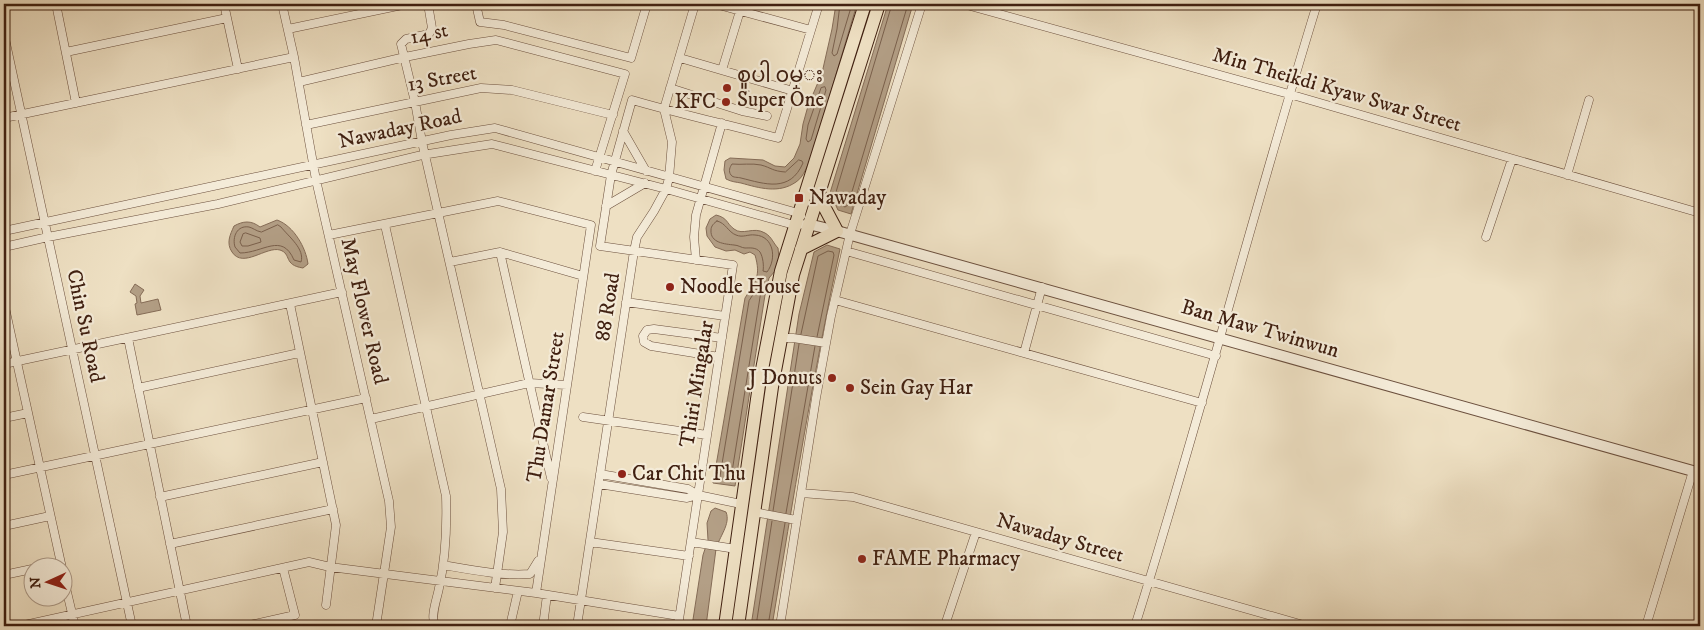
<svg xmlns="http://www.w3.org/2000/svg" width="1704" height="630" font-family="'IM FELL DW Pica','Noto Sans Myanmar',serif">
  <rect width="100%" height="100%" fill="#eee0c3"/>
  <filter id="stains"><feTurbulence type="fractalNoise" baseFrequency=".004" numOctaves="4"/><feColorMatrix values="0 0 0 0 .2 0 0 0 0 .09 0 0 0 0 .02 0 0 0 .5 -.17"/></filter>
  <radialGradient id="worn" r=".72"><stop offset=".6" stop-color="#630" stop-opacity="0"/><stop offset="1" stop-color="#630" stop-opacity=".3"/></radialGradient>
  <path fill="#b39f86" stroke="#856c57" d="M836,4h21l-45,151c-4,9 -8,22 -16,27 -17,12 -37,6 -55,1 -5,-1 -9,-1 -15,-4l-2,-9 1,-9 5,-3 33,2 12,6 10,1 9,-9 6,-14 3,-20 5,-18 14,-33 10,-44z
    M888,4h25l-62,210 -13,-4 -8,-17z
    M716,215c12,3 10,8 18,14 9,7 19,-3 31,4 7,4 8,10 13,15l1,10 -4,13 -6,7 -4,17 -30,191 -22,-3 32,-185c11,-17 16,-22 10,-43l-5,-3 -6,2 -9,-4 -9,1 -11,-4 -8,-11 -1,-8 4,-9z
    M277,220c17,6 29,28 31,44l-5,4c-20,-3 -11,-14 -23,-18 -14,-4 -37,19 -48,2 -6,-9 -2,-17 2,-26 9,-5 17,-6 26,1z
    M827,245l13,4c-27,125 -47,251 -68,377h-21l48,-312 15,-62z
    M135,284l9,6 -4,6 1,7 17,-4 3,11 -24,5 -2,-11 2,-1 -1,-7 -6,-4z
    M715,508l11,4c5,12 -7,25 -10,37l-10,77h-14l11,-71 5,-15 -1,-17 4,-12z"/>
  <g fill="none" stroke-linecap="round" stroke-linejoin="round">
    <path stroke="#7a604c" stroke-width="1" d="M840,4l-3,25 -5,24 2,3 3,-2 15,-50
      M892,4l-56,188 5,13 4,2 3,-2 60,-201
      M825,87l1,3 -15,50 -3,2 -2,-3 2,-14 13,-37z
      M799,160l3,1 1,2c-13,30 -38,21 -62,15 -3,-1 -8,0 -10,-3 -3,-4 -1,-8 1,-11 9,1 20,-1 29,1 11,3 11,6 24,7z
      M717,221c9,2 11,11 19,14 7,3 12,-1 19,0 19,1 22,24 12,37l-4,-1c1,-5 0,-14 -3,-19 -4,-5 -10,-4 -15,-4 -3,0 -7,-3 -11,-3 -9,-1 -24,-2 -23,-15 0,-4 3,-7 6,-9z
      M278,225l3,2c8,10 24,22 20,35l-7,-2c-12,-28 -31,-7 -54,-7l-5,-6c-3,-10 2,-22 14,-20 4,1 7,4 12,5z
      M246,233l14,5 1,4 -13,4h-6l-2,-4 3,-8z
      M757,289h3l1,2 -30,187 -3,2 -7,-1 -1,-3 29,-175z
      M801,334l17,-78 10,-5 5,1 1,3 -17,82
      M773,511l26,-167
      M786,513l29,-167
      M756,626l16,-105
      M768,626l17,-103"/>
    <g stroke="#6c503e" stroke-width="9">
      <path id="minor" d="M56,4l20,99
        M224,4l14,65
        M282,4l12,53 22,123 73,321 2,26 -15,99
        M428,4l4,24 -3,6 -23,5 -5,5 14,58 7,40 79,347 2,43 -8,56
        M476,4l4,18 24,3 127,33 16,-54
        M715,4l96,26
        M963,4l326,90 411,119
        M288,29l119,-25
        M4,34l128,592
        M66,52l161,-34
        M680,58l113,33
        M722,70l18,-59
        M299,82l106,-25 64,-13 27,-4 129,34 -30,97
        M670,88l72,23 25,5
        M4,118l290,-61
        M306,125l175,-37 31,2 101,25
        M623,131l23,40
        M1567,175l22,-75
        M606,206l39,-23
        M385,225l61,271c1,31 0,61 -7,92 -2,11 -9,28 -4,38h4
        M4,231l447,-96 44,-7 303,85 3,3
        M329,235l169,-34 93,24 -55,368
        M1486,237l26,-78
        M4,247l44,-10 170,-33 204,-49 70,-11 174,45 128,36 14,-1
        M846,251l370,105
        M500,252l51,226
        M696,260l-2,-23 2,-22 26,-92
        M450,262l50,-10 83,24
        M835,300l367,103
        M626,302l99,14
        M4,303l58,265
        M290,304l46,221 -10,80
        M128,338l59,288
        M781,338h12l33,5
        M1024,353l18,-66
        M719,357l-68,-11 -7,-4 -1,-6 4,-6 7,-1 68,9
        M4,364l338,-72
        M138,388l161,-35
        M583,417l124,18
        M4,418l24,-5
        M371,419l158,-36 38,2
        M4,475l362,-77
        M599,484l88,14 11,-3 -10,-6 -88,-15
        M801,493l52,4 454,129
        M698,495l43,9
        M160,497l163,-35
        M754,512l42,8
        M4,526l46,-10
        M590,542l99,14
        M691,542l45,7
        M170,544l163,-35
        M443,565c29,5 58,11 87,9l8,-13
        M39,568l22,-5
        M62,571l13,55
        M4,575l28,-6
        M20,626l289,-64 21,5 206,26 143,23
        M245,626l50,-11 -12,-47
        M510,626l8,-35
        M543,626l4,-31
        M577,626l57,-375 3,-14 17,-26 12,-22 3,-11 3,-36 -8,-33 31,-105
        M678,626l55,-361 -133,-19 11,-71 21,-75c48,14 97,25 146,38l41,-134
        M780,626l36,-228 15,-82 19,-82 72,-230
        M948,626l-2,-4 30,-90
        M1135,626c65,-206 118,-415 182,-622
        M1646,626l47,-155
        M1700,626v-1"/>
    </g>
    <g stroke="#6c503e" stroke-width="12">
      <path id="tertiary" d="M808,224l29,7 863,242"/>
    </g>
    <g stroke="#402011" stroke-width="14">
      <path id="primary" d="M801,249l36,-18 -19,-36
        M725,626l34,-241 22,-114 84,-267
        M738,626l34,-239 21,-112 86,-271"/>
    </g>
    <use href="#minor" stroke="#f4ebd8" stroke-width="8"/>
    <use href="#tertiary" stroke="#f4ebd8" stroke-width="10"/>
    <use href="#primary" stroke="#eee0c3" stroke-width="12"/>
  </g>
  <g fill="#8f2418" stroke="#f4ebd8" stroke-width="2">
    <circle cx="727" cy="88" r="5"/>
    <circle cx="726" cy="102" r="5"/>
    <rect x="794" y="193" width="10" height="10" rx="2.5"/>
    <circle cx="670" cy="287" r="5"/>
    <circle cx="832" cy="378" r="5"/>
    <circle cx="850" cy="388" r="5"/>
    <circle cx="622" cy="474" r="5"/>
    <circle cx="862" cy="559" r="5"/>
  </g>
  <g text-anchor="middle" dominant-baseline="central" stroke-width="4.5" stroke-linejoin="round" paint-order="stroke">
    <g font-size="21" fill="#402011" stroke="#f4ebd8">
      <text transform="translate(429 34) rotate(-12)">14 st</text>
      <text transform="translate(442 79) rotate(-10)">13 Street</text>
      <text transform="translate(1337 90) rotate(16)">Min Theikdi Kyaw Swar Street</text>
      <text transform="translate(400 129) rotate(-12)">Nawaday Road</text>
      <text transform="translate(608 307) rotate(-81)">88 Road</text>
      <text transform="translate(364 311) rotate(77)">May Flower Road</text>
      <text transform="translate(85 326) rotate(78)">Chin Su Road</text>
      <text transform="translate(1260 329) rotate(16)">Ban Maw Twinwun</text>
      <text transform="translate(697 384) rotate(-81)">Thiri Mingalar</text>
      <text transform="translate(546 407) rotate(-81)">Thu Damar Street</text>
      <text transform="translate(1060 538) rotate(16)">Nawaday Street</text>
    </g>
    <g font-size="21" fill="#402011" stroke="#f4ebd8" text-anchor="start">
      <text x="737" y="76">စူပါ ၀မ္း<tspan x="737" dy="24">Super One</tspan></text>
      <text x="716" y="102" text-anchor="end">KFC</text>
      <text x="809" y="198">Nawaday</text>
      <text x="680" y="287">Noodle House</text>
      <text x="822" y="378" text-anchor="end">J Donuts</text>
      <text x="860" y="388">Sein Gay Har</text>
      <text x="632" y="474">Car Chit Thu</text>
      <text x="872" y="559">FAME Pharmacy</text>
    </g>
  </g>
  <rect width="1704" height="630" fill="none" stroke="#eee0c3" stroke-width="20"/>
  <rect x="5" y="5" width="1694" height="620" fill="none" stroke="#402011" stroke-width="2.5"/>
  <rect x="10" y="10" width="1684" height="610" fill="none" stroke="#402011"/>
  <g transform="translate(48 582) rotate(267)"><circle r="24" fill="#f4ebd8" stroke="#ac9a88"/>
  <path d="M0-4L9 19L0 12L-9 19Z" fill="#8f2418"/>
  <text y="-8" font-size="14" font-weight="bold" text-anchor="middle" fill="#402011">N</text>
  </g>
  <rect width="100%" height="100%" filter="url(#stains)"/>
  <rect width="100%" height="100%" fill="url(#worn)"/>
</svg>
